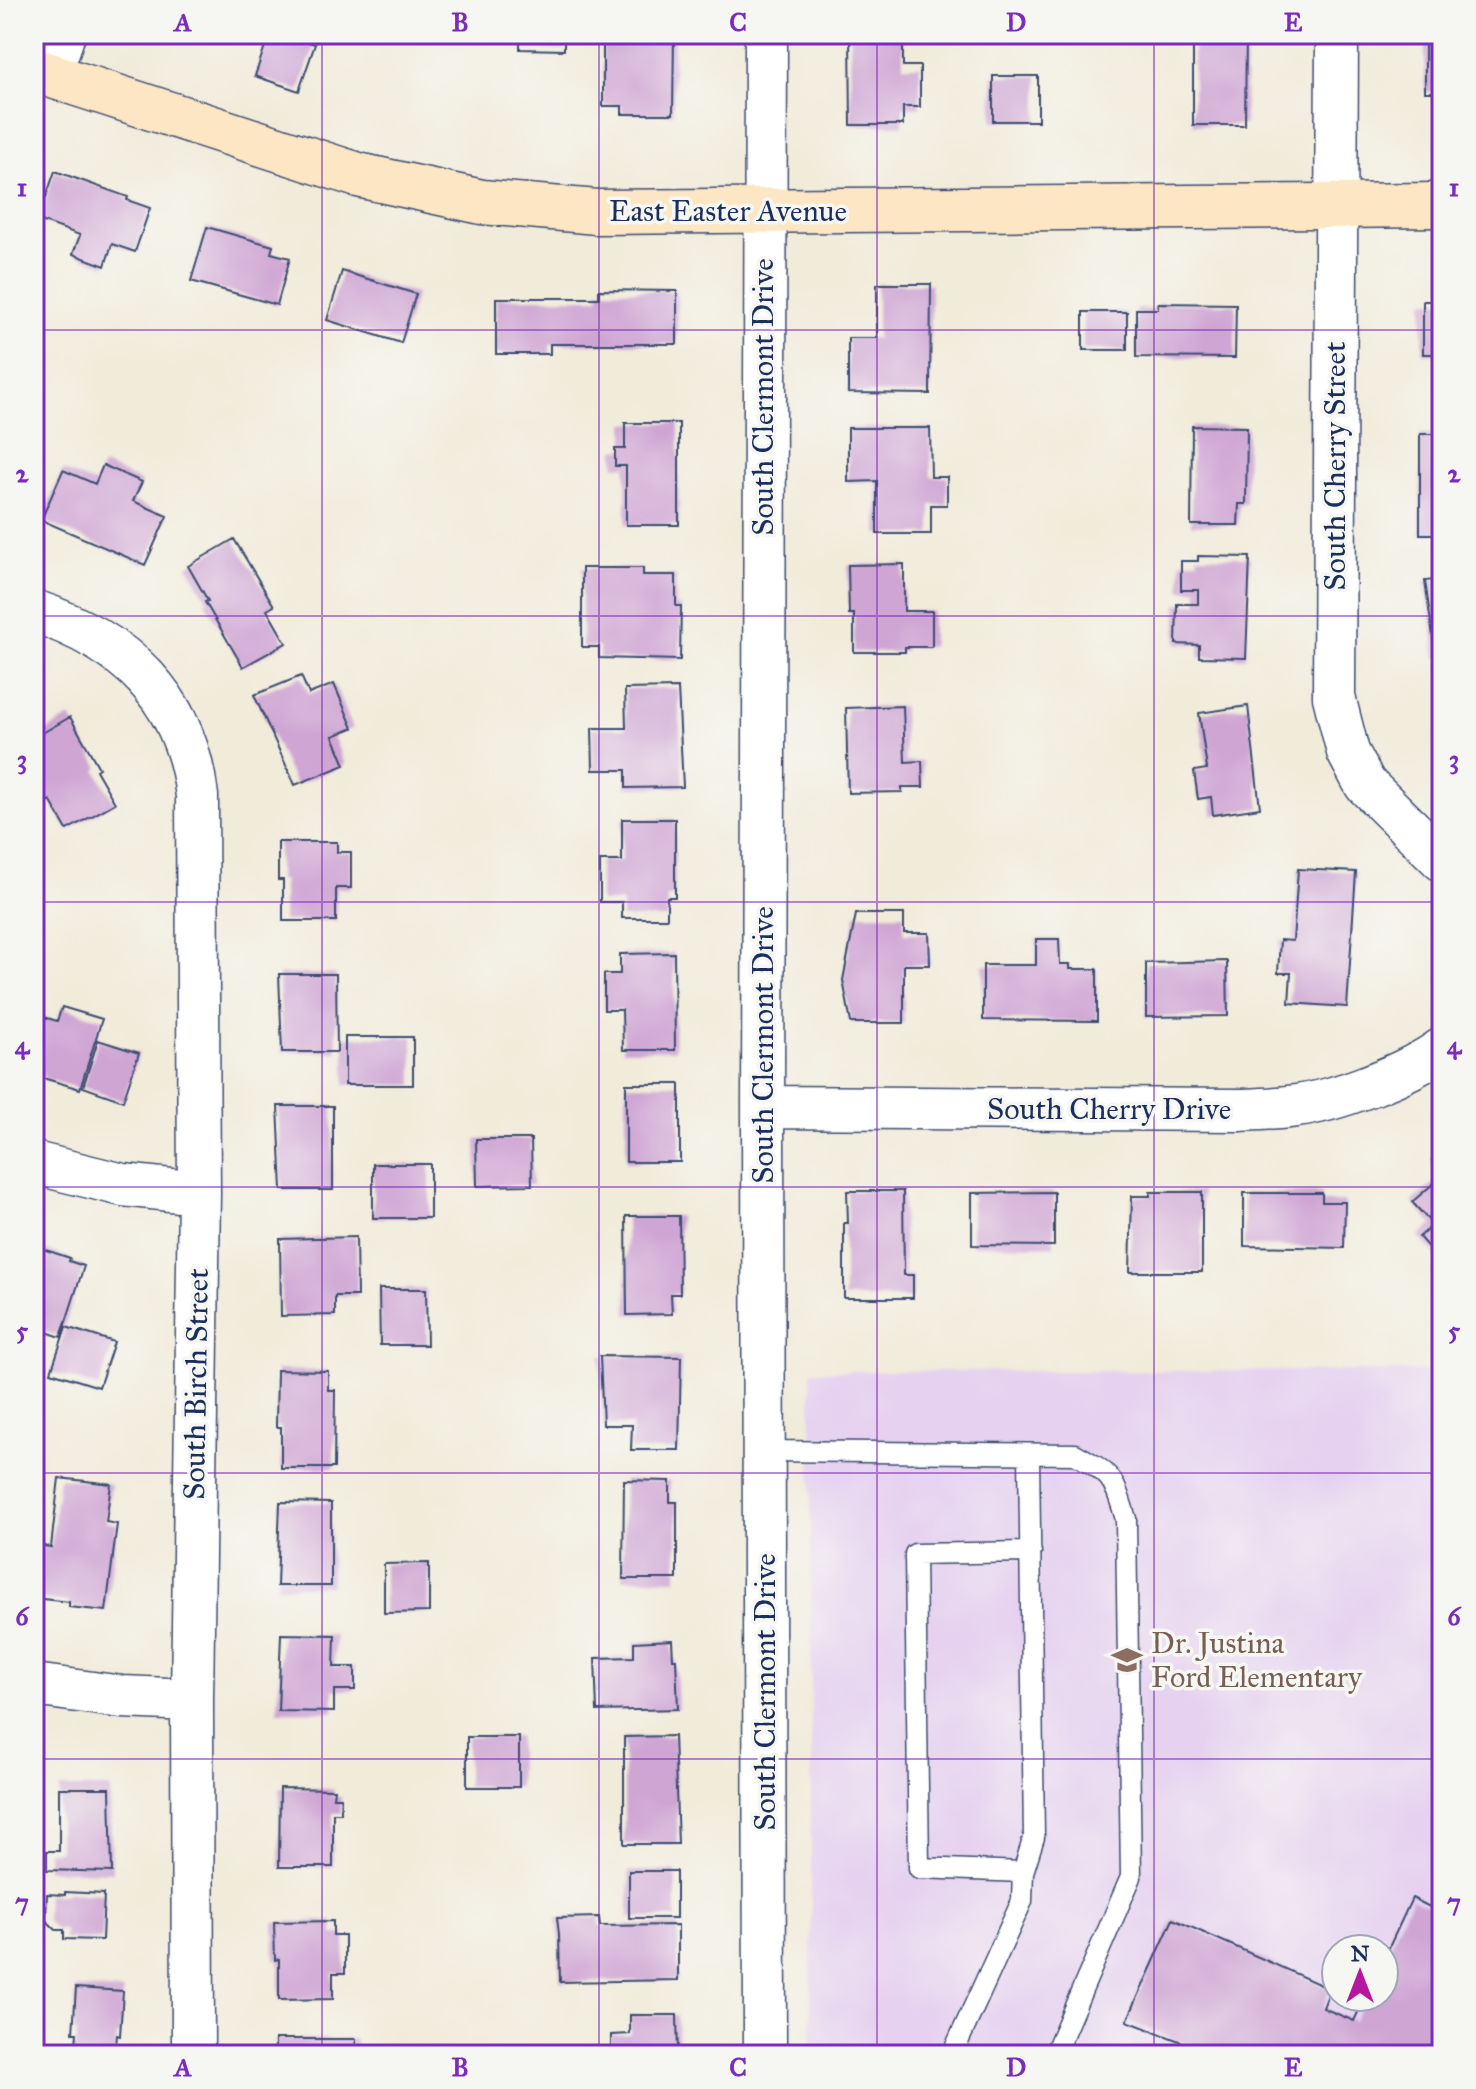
<svg xmlns="http://www.w3.org/2000/svg" width="1476" height="2089" font-family="'IM FELL Great Primer',serif">
  <rect width="100%" height="100%" fill="#f6f6f2"/>
  <filter id="ink" filterUnits="userSpaceOnUse"><feTurbulence type="fractalNoise" baseFrequency=".0125" numOctaves="2"/><feDisplacementMap in="SourceGraphic" scale="16" xChannelSelector="R" yChannelSelector="G"/><feConvolveMatrix kernelMatrix="1 2 1 2 8 2 1 2 1" color-interpolation-filters="sRGB"/></filter>
  <filter id="wash" filterUnits="userSpaceOnUse"><feTurbulence type="fractalNoise" baseFrequency=".006" numOctaves="4" result="noise"/><feDisplacementMap in="SourceGraphic" scale="32" xChannelSelector="R" yChannelSelector="G"/><feGaussianBlur stdDeviation="1.8" result="paint"/><feColorMatrix in="noise" values="0 0 0 0 0 0 0 0 0 0 0 0 0 0 0 0 0 1.4 0 .05"/><feComposite in="paint" operator="in"/></filter>
  <g filter="url(#wash)">
    <rect width="100%" height="100%" fill="#f1ebda"/>
    <path fill="#e6d2f0" fill-rule="evenodd" d="M811,1371h631v684h-631zM1336,1949h48v48h-48z"/>
    <g id="blocks">
      <path fill="#cfa5d4" d="M269,34h17l29,10 -16,47 -44,-15z
        M520,34h44v16l-44,-1z
        M603,34h71l-1,80h-51v-8h-19z
        M850,34h53v32h17v41h-17v18h-52z
        M1193,34h53l-1,91h-52z
        M1425,34h17v58h-17z
        M993,76h45v45h-45z
        M55,171l73,26 -1,3 23,8 -15,44 -23,-8 -7,22 -32,-12 7,-19 -42,-15z
        M207,227l66,19 -2,7 19,5 -13,47 -86,-24z
        M342,271l74,23 -15,49 -74,-23z
        M877,284h54l-1,110 -82,-1v-55h29z
        M599,290l78,1v53h-127v10h-54v-56h103z
        M1423,301h19v53h-19z
        M1158,303l78,1 -1,54 -99,-1v-48h22z
        M1083,312h44v38h-44z
        M625,423h54v102h-53v-59h-11v-17h10z
        M1192,426l55,1 -1,77h-7l-1,21h-47z
        M848,428h82l1,49h16v28h-16v29h-54v-53l-29,1z
        M1420,434h22v100h-22z
        M103,465l39,17 -9,19 34,15 -22,49 -104,-45 22,-50 32,14z
        M234,539l40,67 -7,4 19,33 -43,24 -38,-65 3,-1 -20,-35z
        M1198,556l52,1 -4,101 -47,-1v-12l-23,-1 1,-40h21v-14h-17v-29h17z
        M904,564v47h28v36h-27v5h-51v-38h-5l-1,-49z
        M582,568h61v7h33v31h5l-1,54 -81,-2v-11h-17z
        M1442,579v78l-6,1 -11,-77z
        M301,676l8,18 25,-10 19,44 -20,8 12,29 -50,20 -41,-90z
        M678,688l5,99 -57,1v-18h-33l-1,-42h34l-1,-39z
        M903,706l2,56 17,-1 1,26h-21v5l-54,1 -2,-85z
        M1248,706l12,102 -47,7 -2,-18 -13,2 -4,-28 13,-2 -8,-56z
        M70,717l29,51 -3,2 19,33 -48,27 -17,-30 -16,9v-71z
        M622,819h53v78h-8v21h-45v-16h-22v-41h22z
        M278,842h59v10h14v36h-15v33h-53v-41h-5z
        M1298,869l58,3 -9,135 -58,-4 2,-30h-13l2,-33 13,1z
        M856,914h48v19h25l1,32h-26v58h-53l-8,-43z
        M1036,939h23l1,25h10v5h27v52l-114,-1v-55h53z
        M674,953l1,97h-52l-1,-40h-18v-36h16v-20z
        M1227,961l1,55 -82,1v-54z
        M279,974h57l1,78h-55z
        M62,1007l40,12 -22,70 -37,-11 1,-3 -10,-4v-57l23,7z
        M345,1037h68v48h-68z
        M98,1040l41,13 -16,48 -40,-14z
        M626,1084h54v78h-54z
        M278,1106h55v84h-51z
        M476,1139h55l1,46 -55,1z
        M1442,1151v21l-10,-12z
        M373,1164h57v54h-57z
        M1442,1176v87l-23,-26 14,-12 -21,-23z
        M847,1191h56l1,84h9v23h-69v-75h4z
        M1054,1192v54l-82,-1v-52z
        M1150,1192h52v80h-72l2,-76h18z
        M1244,1193h78v9h23l-1,46 -100,-2z
        M626,1216h53l1,78h-9l1,20 -45,1z
        M356,1237l1,59h-22v19l-54,1 -1,-77z
        M34,1249l8,3 1,-3 27,9 -1,3 15,5 -23,71 -27,-9z
        M379,1289h47l1,56h-47z
        M66,1327l48,15 -15,45 -48,-15z
        M600,1356l81,1 -2,93h-48l1,-25h-29z
        M277,1370l51,1v19h7l-1,78h-53v-41h-5z
        M59,1478l52,6 -5,38 11,2 -11,87 -37,-4v-5l-35,-4 2,-53 15,2z
        M624,1480l46,1v21h7v77h-54z
        M280,1502l51,1v83h-54z
        M429,1563v49l-45,1v-49z
        M281,1634l54,1 -1,32h21v23h-21v22l-56,-1z
        M672,1640l1,19h3l2,50 -81,2 -2,-53 39,-1v-15z
        M674,1736l4,108h-54v-107z
        M467,1737h52v50h-52z
        M59,1788h51l2,84 -65,-2v-19h12z
        M280,1788l54,1 -1,8h8v16h-8v54h-54z
        M629,1871h47v47h-47z
        M65,1892l39,2 -2,46 -38,-1v-9h-8l-10,-10 1,-26 18,1z
        M1412,1898l30,15v142h-256l4,-10 -63,-24 46,-102 157,70 -7,19 31,13 11,-24h19v-39z
        M599,1917l1,9 78,-1v55l-118,2 -1,-48 -2,-16z
        M333,1921v14h12v38h-12v26l-54,1v-41l-4,1 -1,-38z
        M76,1988l47,3 -3,45 -3,-1 -2,20h-40l2,-22h-4z
        M630,2015h47l1,40h-67v-20l19,-1z
        M275,2039h81v16h-81z"/>
    </g>
  </g>
  <g filter="url(#ink)">
    <use href="#blocks" fill-opacity="0" stroke="#3b4b71" stroke-width="2"/>
    <g fill="none" stroke-linecap="round" stroke-linejoin="round">
      <g stroke="#3b4b71" stroke-width="23">
        <path id="lane" d="M765,1451l310,3c38,21 38,23 51,65l5,358 -77,178
          M1023,1872l-104,-4 -4,-314 116,-2
          M952,2055l70,-154 1,-29 11,-35 -5,-383"/>
      </g>
      <g stroke="#3b4b71" stroke-width="45">
        <path id="street" d="M1337,34l-3,663 14,55 17,32 77,76
          M50,75l14,-41
          M34,611c92,31 151,85 163,185l2,397 -7,507 1,355
          M763,1107l477,3c19,-1 38,-1 56,-4 41,-5 113,-33 146,-57
          M34,1163l89,22 76,8
          M34,1685l88,12 70,3
          M765,2055l-2,-948 3,-1073"/>
      </g>
      <g stroke="#3b4b71" stroke-width="47">
        <path id="secondary" d="M34,70l324,105 124,27 115,10 845,-7"/>
      </g>
      <use href="#lane" stroke="#fff" stroke-width="20"/>
      <use href="#street" stroke="#fff" stroke-width="42"/>
      <use href="#secondary" stroke="#fce6c4" stroke-width="44"/>
    </g>
  </g>
  <path fill="none" stroke="#7b2cbf" stroke-width="2" stroke-opacity="0.55" d="M322,34v2021M599,34v2021M877,34v2021M1154,34v2021M34,330h1408M34,616h1408M34,902h1408M34,1187h1408M34,1473h1408M34,1759h1408"/>
  <defs>
    <g id="school-bare" transform="scale(2.4)"><path d="M0-5L7-2L0 1L-7-2ZM-4 1L0 2.5L4 1V4Q0 6-4 4Z" fill="#8d6e63" stroke="#f6f6f2" stroke-width="2.5" paint-order="stroke"/></g>
  </defs>
  <g fill-rule="evenodd">
    <use href="#school-bare" x="1127" y="1660"/>
  </g>
  <g text-anchor="middle" dominant-baseline="central" stroke-width="7" stroke-linejoin="round" paint-order="stroke">
    <g font-size="30" fill="#1b2f5e" stroke="#f6f6f2">
      <text x="728" y="211">East Easter Avenue</text>
      <text transform="translate(763 397) rotate(-90)">South Clermont Drive</text>
      <text transform="translate(1335 466) rotate(-90)">South Cherry Street</text>
      <text transform="translate(763 1045) rotate(-90)">South Clermont Drive</text>
      <text x="1109" y="1109">South Cherry Drive</text>
      <text transform="translate(196 1384) rotate(-89)">South Birch Street</text>
      <text transform="translate(765 1692) rotate(-90)">South Clermont Drive</text>
    </g>
    <g font-size="30" fill="#785e54" stroke="#f6f6f2" text-anchor="start">
      <text x="1151" y="1643">Dr. Justina<tspan x="1151" dy="34">Ford Elementary</tspan></text>
    </g>
  </g>
  <rect width="1476" height="2089" fill="none" stroke="#f6f6f2" stroke-width="88"/>
  <g transform="translate(1360 1973)"><circle r="38" fill="#f6f6f2" stroke="#9ea6b7" stroke-width="2"/>
  <path d="M0-6L14 30L0 20L-14 30Z" fill="#b5179e"/>
  <text y="-12" font-size="22" font-weight="bold" text-anchor="middle" fill="#1b2f5e">N</text>
  </g>
  <rect x="44" y="44" width="1388" height="2001" fill="none" stroke="#7b2cbf" stroke-width="3"/>
  <g font-size="26" text-anchor="middle" font-weight="bold" fill="#7b2cbf">
    <text x="183" y="31">A</text>
    <text x="460" y="31">B</text>
    <text x="738" y="31">C</text>
    <text x="1016" y="31">D</text>
    <text x="1293" y="31">E</text>
    <text x="22" y="196">1</text>
    <text x="1454" y="196">1</text>
    <text x="22" y="482">2</text>
    <text x="1454" y="482">2</text>
    <text x="22" y="768">3</text>
    <text x="1454" y="768">3</text>
    <text x="22" y="1054">4</text>
    <text x="1454" y="1054">4</text>
    <text x="22" y="1339">5</text>
    <text x="1454" y="1339">5</text>
    <text x="22" y="1625">6</text>
    <text x="1454" y="1625">6</text>
    <text x="22" y="1911">7</text>
    <text x="1454" y="1911">7</text>
    <text x="183" y="2076">A</text>
    <text x="460" y="2076">B</text>
    <text x="738" y="2076">C</text>
    <text x="1016" y="2076">D</text>
    <text x="1293" y="2076">E</text>
  </g>
</svg>
